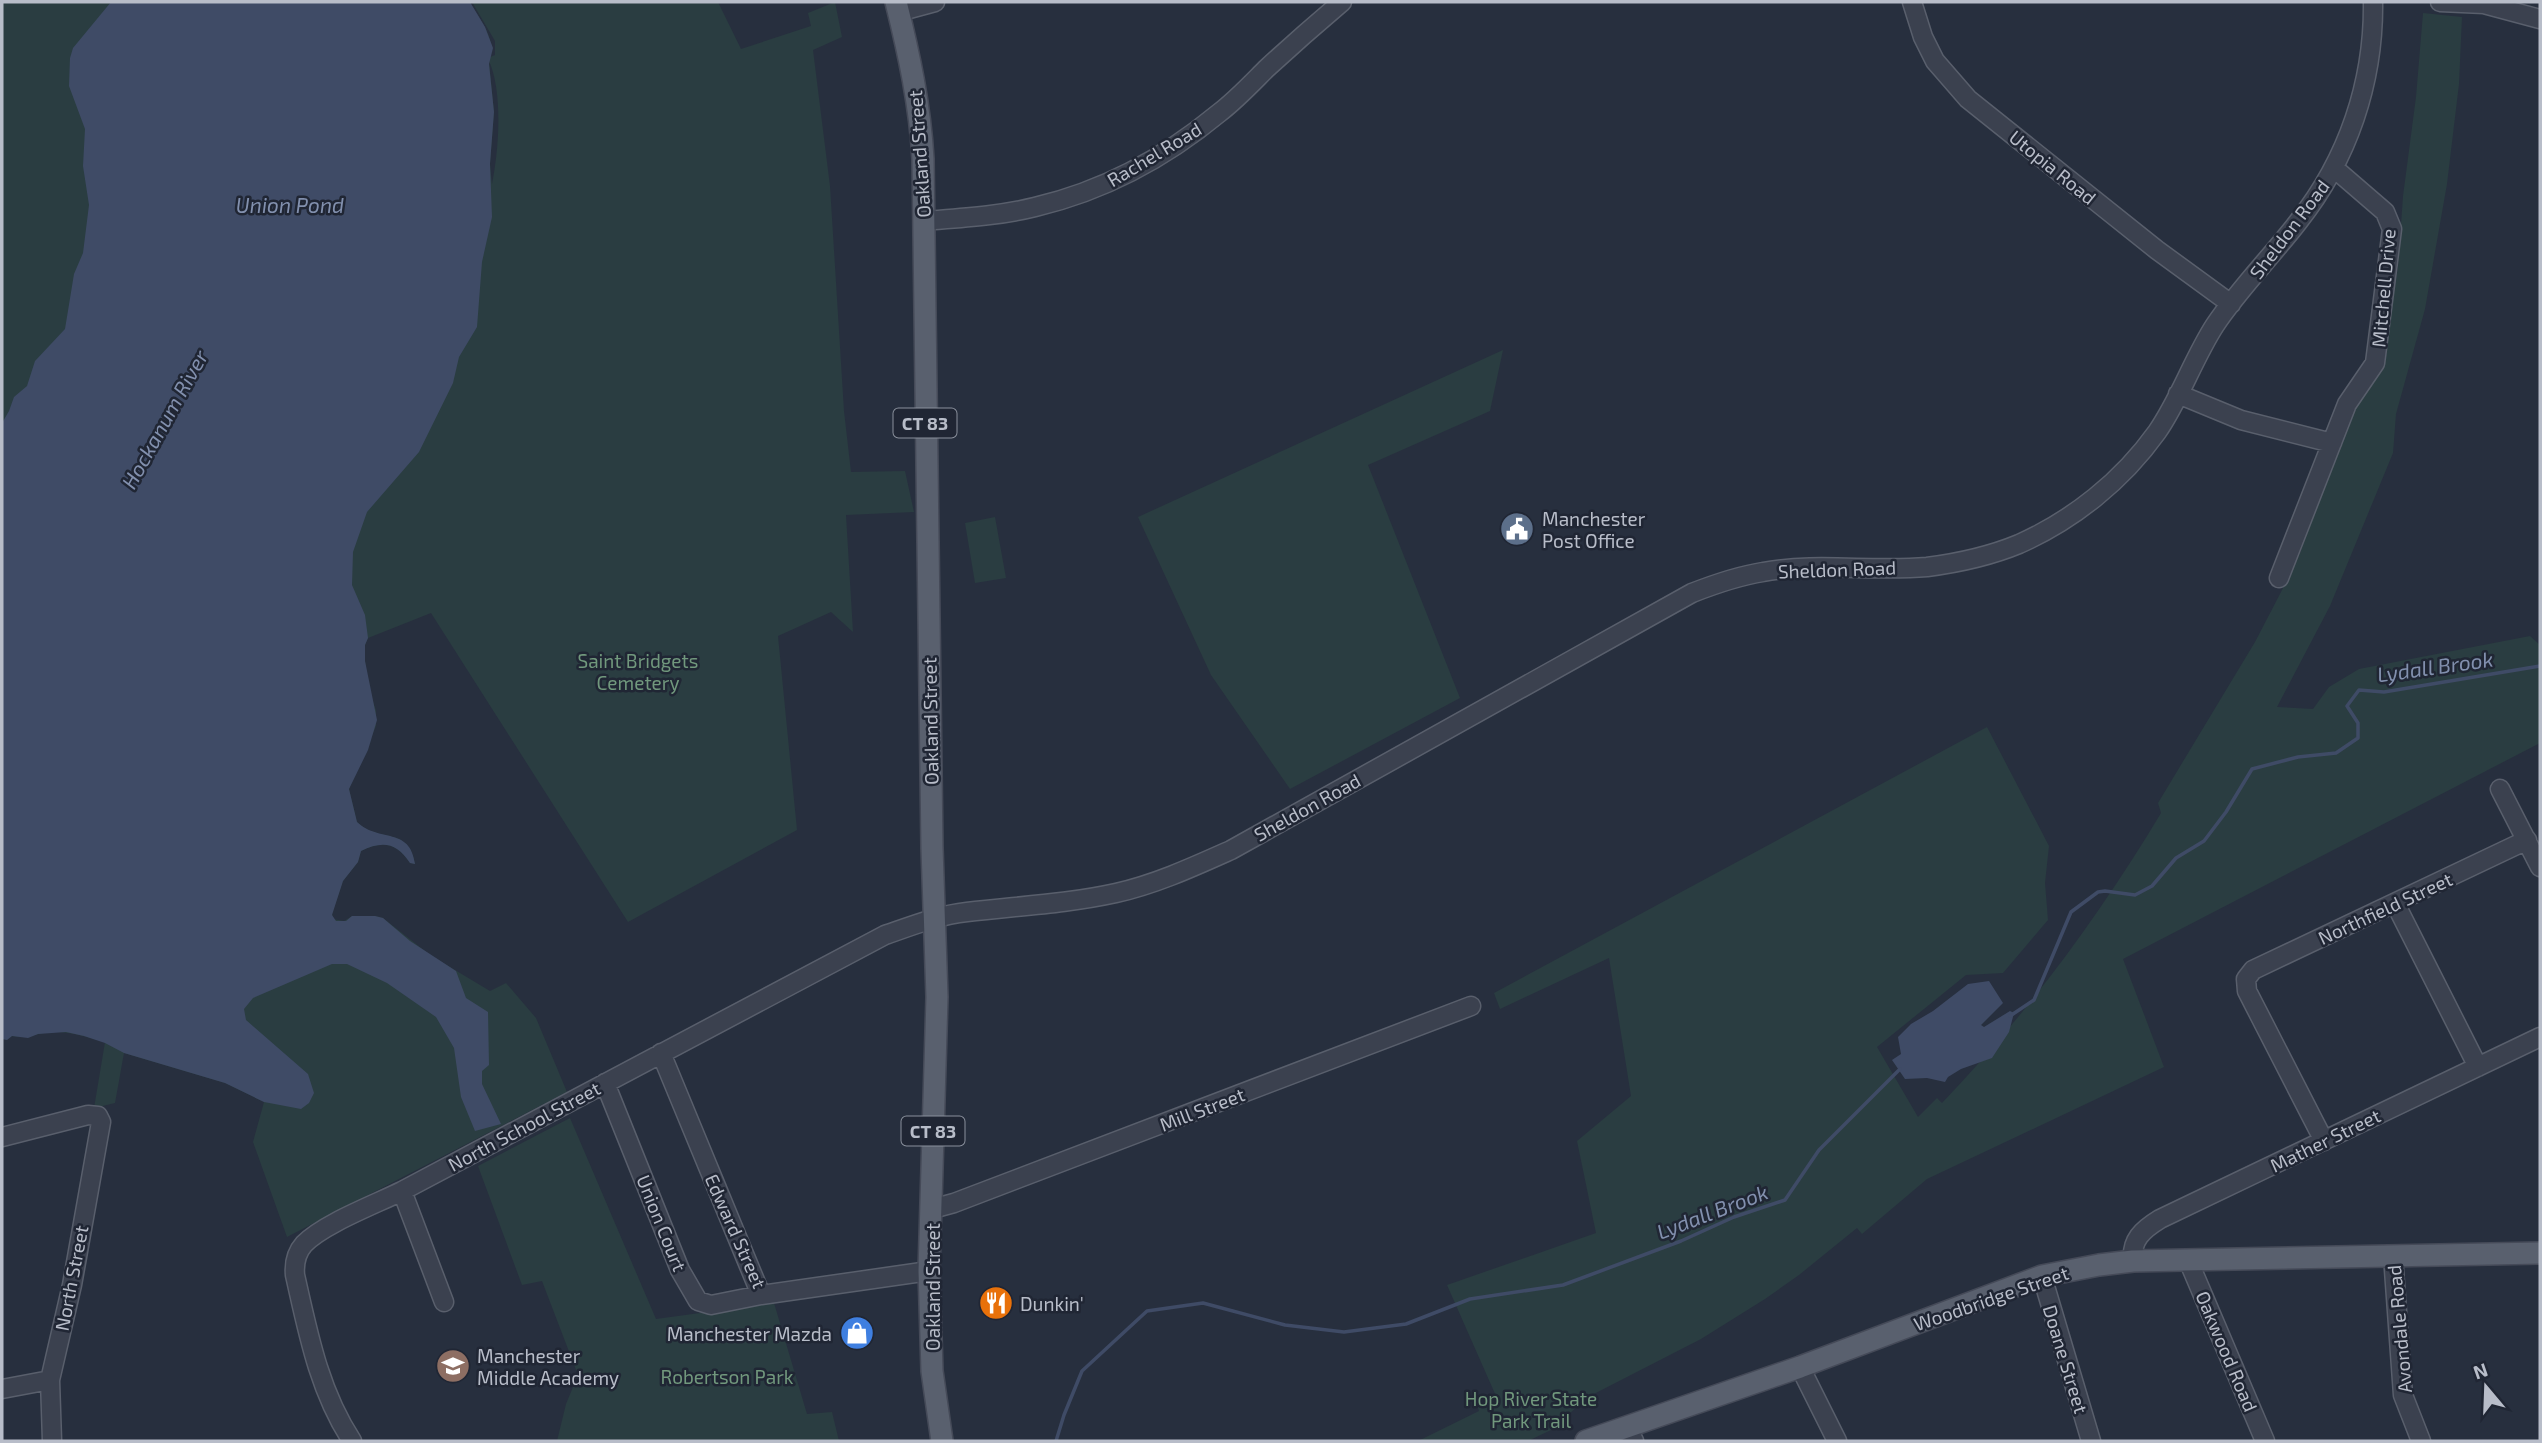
<svg xmlns="http://www.w3.org/2000/svg" width="2542" height="1443" font-family="'Exo 2',sans-serif">
  <rect width="100%" height="100%" fill="#272f3e"/>
  <path fill="#2a3d41" fill-rule="evenodd" d="M2,2h468c9,17 26,35 20,55l5,-2v-14l-23,-39h246l23,47 70,-23 -3,-13 27,-11 7,35 -29,13 17,136 14,225 7,61 54,-1 9,41 -68,3 7,117 -22,-20 -53,24 19,194 -169,92 -197,-309 -63,25 -3,7v16l5,33 6,16v16l-27,63 8,33c23,22 51,3 58,42l-5,-1c-13,-20 -27,-23 -49,-12l-3,11 -15,19 -11,32 1,6 11,2 8,-5h23l8,2 47,37 60,36 16,-8 30,35 31,74 -280,145 -34,-95 11,-40 -39,-19 -101,-30 -9,50 -21,5 11,-66c-20,-6 -45,-14 -66,-8 -13,3 -12,4 -27,2l-5,4 -5,-1zM489,61c14,31 10,89 3,123l-2,-20 4,-52z
    M2423,13l39,4 -3,67 -12,100 -22,125 -29,105 -3,39 -63,153 -53,101 36,2 16,-22 30,-18 171,-33 10,9v98l-417,216 41,108 -237,112 -65,55 -5,-6 -58,47 -34,24 -64,40 -113,58 -37,33 -23,11h-110l61,-30 -2,-6 19,-9 -49,-111 149,-52 -19,-92 54,-45 -22,-138 -109,51 -6,-16 493,-266 62,119 -4,37 3,37 -45,53 -37,2 -89,72 41,70 19,-19 5,5c84,-88 156,-185 219,-290l-3,-10 97,-161 26,-50 19,-39 53,-145 31,-53 14,-87 5,-72 13,-99z
    M1503,350l-13,61 -122,54 92,233 -170,91 -79,-114 -73,-158z
    M995,517l11,61 -31,5 -10,-60z
    M570,1118l86,201 118,-16 33,111 25,-2 7,29h-282l9,-37 12,-29 -36,-94 -20,4 -44,-119z"/>
  <path fill="#3f4b66" d="M111,2h359l15,25 8,21 -4,16 5,48 -4,52 2,53 -10,45 -5,65 -18,30 -6,26 -34,69 -52,60 -14,40 -1,33 13,30 3,23 -3,7v16l12,59 -9,30 -19,39 8,33c22,21 53,4 58,42l-5,-1c-13,-20 -27,-23 -49,-12l-3,11 -15,19 -11,34 4,6h10l6,-5h23l8,2 27,23 46,30 10,27 22,14 1,53 -7,6v13l19,40 -26,7 -14,-34 -7,-49 -18,-31 -49,-34 -40,-19h-15l-79,34 -9,11 2,11 62,54 6,19 -5,10 -8,6 -37,-7 -39,-19 -101,-30 -19,-10 -21,-7 -18,-4 -28,2 -10,4 -16,-2 -5,4 -5,-1v-616l7,-12 5,-14 13,-11 8,-25 30,-32 9,-55 9,-21 6,-48 -6,-39 2,-37 -16,-43 1,-28 3,-10z
    M1989,981l14,22 -22,22 3,2 26,-16 4,2 -5,19 -17,26 -31,11 -13,8 -3,5 -18,-4 -22,1 -13,-19 9,-6 -3,-17 13,-13 22,-13 35,-27z"/>
  <g fill="none" stroke-linecap="round" stroke-linejoin="round">
    <path stroke="#3f4b66" stroke-width="3.5" d="M2010,1016l24,-16 37,-88 27,-20 7,-1 30,4 17,-9 24,-28 28,-17 22,-29 26,-43 46,-12 38,-4 22,-15v-15l-11,-17 12,-16 25,2 156,-26
      M1056,1441l8,-26 18,-44 65,-60 56,-8 82,22 59,7 62,-8 64,-25 93,-14 118,-44 53,-24 51,-17 34,-50 81,-81"/>
    <g stroke="#595f6c" stroke-width="21">
      <path id="minor" d="M1912,2l11,35 12,24 33,38 189,151 74,54
        M2440,2l44,2 56,15
        M898,12l37,-10
        M924,221c37,-3 75,-5 111,-14 68,-16 131,-50 184,-94 17,-13 32,-29 47,-44 25,-23 50,-45 76,-67
        M2178,394l63,26 91,23
        M2279,578l68,-174 28,-41 17,-134 -7,-17 -51,-44
        M2500,789l40,78
        M2395,903l83,164
        M661,1053l100,242
        M605,1083l75,187 18,31 13,4 50,-10 168,-24
        M2,1137l86,-22 10,1 3,6 -29,163 -22,95 2,61
        M2324,1141l-77,-150 -1,-12 7,-9 274,-130
        M402,1191l42,111
        M932,1209l22,-6 517,-197
        M2393,1256l10,139 18,46
        M2188,1260l77,181
        M2133,1261c-2,-21 9,-31 27,-42l380,-182
        M2042,1276l49,165
        M1800,1367l37,74
        M2,1389l48,-9
        M1627,1427l7,14
        M352,1441c-33,-50 -44,-108 -57,-166 -1,-11 1,-22 9,-31 19,-20 72,-40 98,-53l483,-256c26,-9 54,-20 82,-23 50,-6 99,-8 149,-19 40,-9 77,-26 115,-43l461,-257c23,-9 46,-17 71,-21 54,-10 109,0 164,-5 31,-4 63,-11 92,-23 54,-24 103,-63 138,-112 23,-33 36,-73 58,-107 24,-36 56,-68 83,-103 50,-63 76,-140 75,-220"/>
    </g>
    <g stroke="#454a58" stroke-width="24">
      <path id="major" d="M896,2c13,52 24,103 27,157l9,689 5,149 -8,274 3,100 10,70
        M1586,1441l214,-74 242,-91 57,-11 34,-4 407,-8"/>
    </g>
    <use href="#minor" stroke="#3b414f" stroke-width="18"/>
    <use href="#major" stroke="#59606e" stroke-width="21"/>
  </g>
  <defs>
    <g id="civic-disc" transform="scale(1.75)"><circle r="9.5" fill="#5c6f8a" stroke="#202634"/><path d="M-.6-6.5H3V-4.5H.6V-3L4-1V1h2V6H-6V1h2V-1L-.6-3ZM-1.2 2.5V6h2.4V2.5Z" fill="#fff"/></g>
    <g id="restaurant-disc" transform="scale(1.75)"><circle r="9.5" fill="#e8710a" stroke="#202634"/><path d="M-5-6h1v4h1v-4h1v4h1v-4h1v5L-1.5 .5V6h-2V.5L-5-1ZM5-6V6H3V1.5H1.5Q1.5-4 5-6Z" fill="#fff"/></g>
    <g id="shop-disc" transform="scale(1.75)"><circle r="9.5" fill="#3f7fe0" stroke="#202634"/><path d="M-5-2.5h2.3a2.7 3.5 0 0 1 5.4 0H5L5.5 6h-11ZM-1.5-2.5h3a1.5 2.3 0 0 0-3 0Z" fill="#fff"/></g>
    <g id="school-disc" transform="scale(1.75)"><circle r="9.5" fill="#8d6e63" stroke="#202634"/><path d="M0-5L7-2L0 1L-7-2ZM-4 1L0 2.5L4 1V4Q0 6-4 4Z" fill="#fff"/></g>
  </defs>
  <g fill-rule="evenodd">
    <use href="#civic-disc" x="1517" y="529"/>
    <use href="#restaurant-disc" x="996" y="1303"/>
    <use href="#shop-disc" x="857" y="1333"/>
    <use href="#school-disc" x="453" y="1366"/>
  </g>
  <g text-anchor="middle" dominant-baseline="central" stroke-width="5" stroke-linejoin="round" paint-order="stroke">
    <g fill="#202634" stroke="#8a909c" stroke-width="2">
      <rect x="893.5" y="408.5" width="63" height="29" rx="5"/>
      <rect x="901.5" y="1116.5" width="63" height="29" rx="5"/>
    </g>
    <g font-size="18" font-weight="bold" fill="#b8bdc9">
      <text x="925" y="423">CT 83</text>
      <text x="933" y="1131">CT 83</text>
    </g>
    <g font-size="19" fill="#b8bdc9" stroke="#202634">
      <text transform="translate(919 154) rotate(-94)">Oakland Street</text>
      <text transform="translate(1154 154) rotate(-31)">Rachel Road</text>
      <text transform="translate(2053 167) rotate(39)">Utopia Road</text>
      <text transform="translate(2289 229) rotate(-53)">Sheldon Road</text>
      <text transform="translate(2383 288) rotate(-85)">Mitchell Drive</text>
      <text transform="translate(1837 569) rotate(-2)">Sheldon Road</text>
      <text transform="translate(930 721) rotate(-91)">Oakland Street</text>
      <text transform="translate(1307 807) rotate(-29)">Sheldon Road</text>
      <text transform="translate(2385 908) rotate(-25)">Northfield Street</text>
      <text transform="translate(1202 1109) rotate(-21)">Mill Street</text>
      <text transform="translate(524 1126) rotate(-28)">North School Street</text>
      <text transform="translate(2325 1140) rotate(-26)">Mather Street</text>
      <text transform="translate(662 1223) rotate(68)">Union Court</text>
      <text transform="translate(736 1231) rotate(66)">Edward Street</text>
      <text transform="translate(71 1278) rotate(-79)">North Street</text>
      <text transform="translate(932 1287) rotate(-90)">Oakland Street</text>
      <text transform="translate(1991 1298) rotate(-19)">Woodbridge Street</text>
      <text transform="translate(2399 1329) rotate(-95)">Avondale Road</text>
      <text transform="translate(2227 1351) rotate(67)">Oakwood Road</text>
      <text transform="translate(2066 1359) rotate(73)">Doane Street</text>
    </g>
    <g font-size="19" fill="#b8bdc9" stroke="#202634" text-anchor="start">
      <text x="1542" y="518">Manchester<tspan x="1542" dy="22">Post Office</tspan></text>
      <text x="1020" y="1303">Dunkin'</text>
      <text x="832" y="1333" text-anchor="end">Manchester Mazda</text>
      <text x="477" y="1355">Manchester<tspan x="477" dy="22">Middle Academy</tspan></text>
    </g>
    <g font-size="19" fill="#71987d" stroke="#202634">
      <text x="638" y="660">Saint Bridgets<tspan x="638" dy="22">Cemetery</tspan></text>
      <text x="727" y="1376">Robertson Park</text>
      <text x="1531" y="1398">Hop River State<tspan x="1531" dy="22">Park Trail</tspan></text>
    </g>
    <g font-size="21" font-style="italic" fill="#8290ae" stroke="#202634">
      <text x="290" y="204">Union Pond</text>
      <text transform="translate(164 419) rotate(-61)">Hockanum River</text>
      <text transform="translate(2435 666) rotate(-8)">Lydall Brook</text>
      <text transform="translate(1712 1211) rotate(-21)">Lydall Brook</text>
    </g>
  </g>
  <rect width="2542" height="1443" fill="none" stroke="#b8bdc9" stroke-width="7"/>
  <g transform="translate(2486 1387) rotate(341)" stroke="#202634" stroke-width="5" paint-order="stroke">
  <path d="M0-5L12 26L0 18L-12 26Z" fill="#b8bdc9"/>
  <text y="-10" font-size="19" font-weight="bold" text-anchor="middle" fill="#b8bdc9">N</text>
  </g>
</svg>
